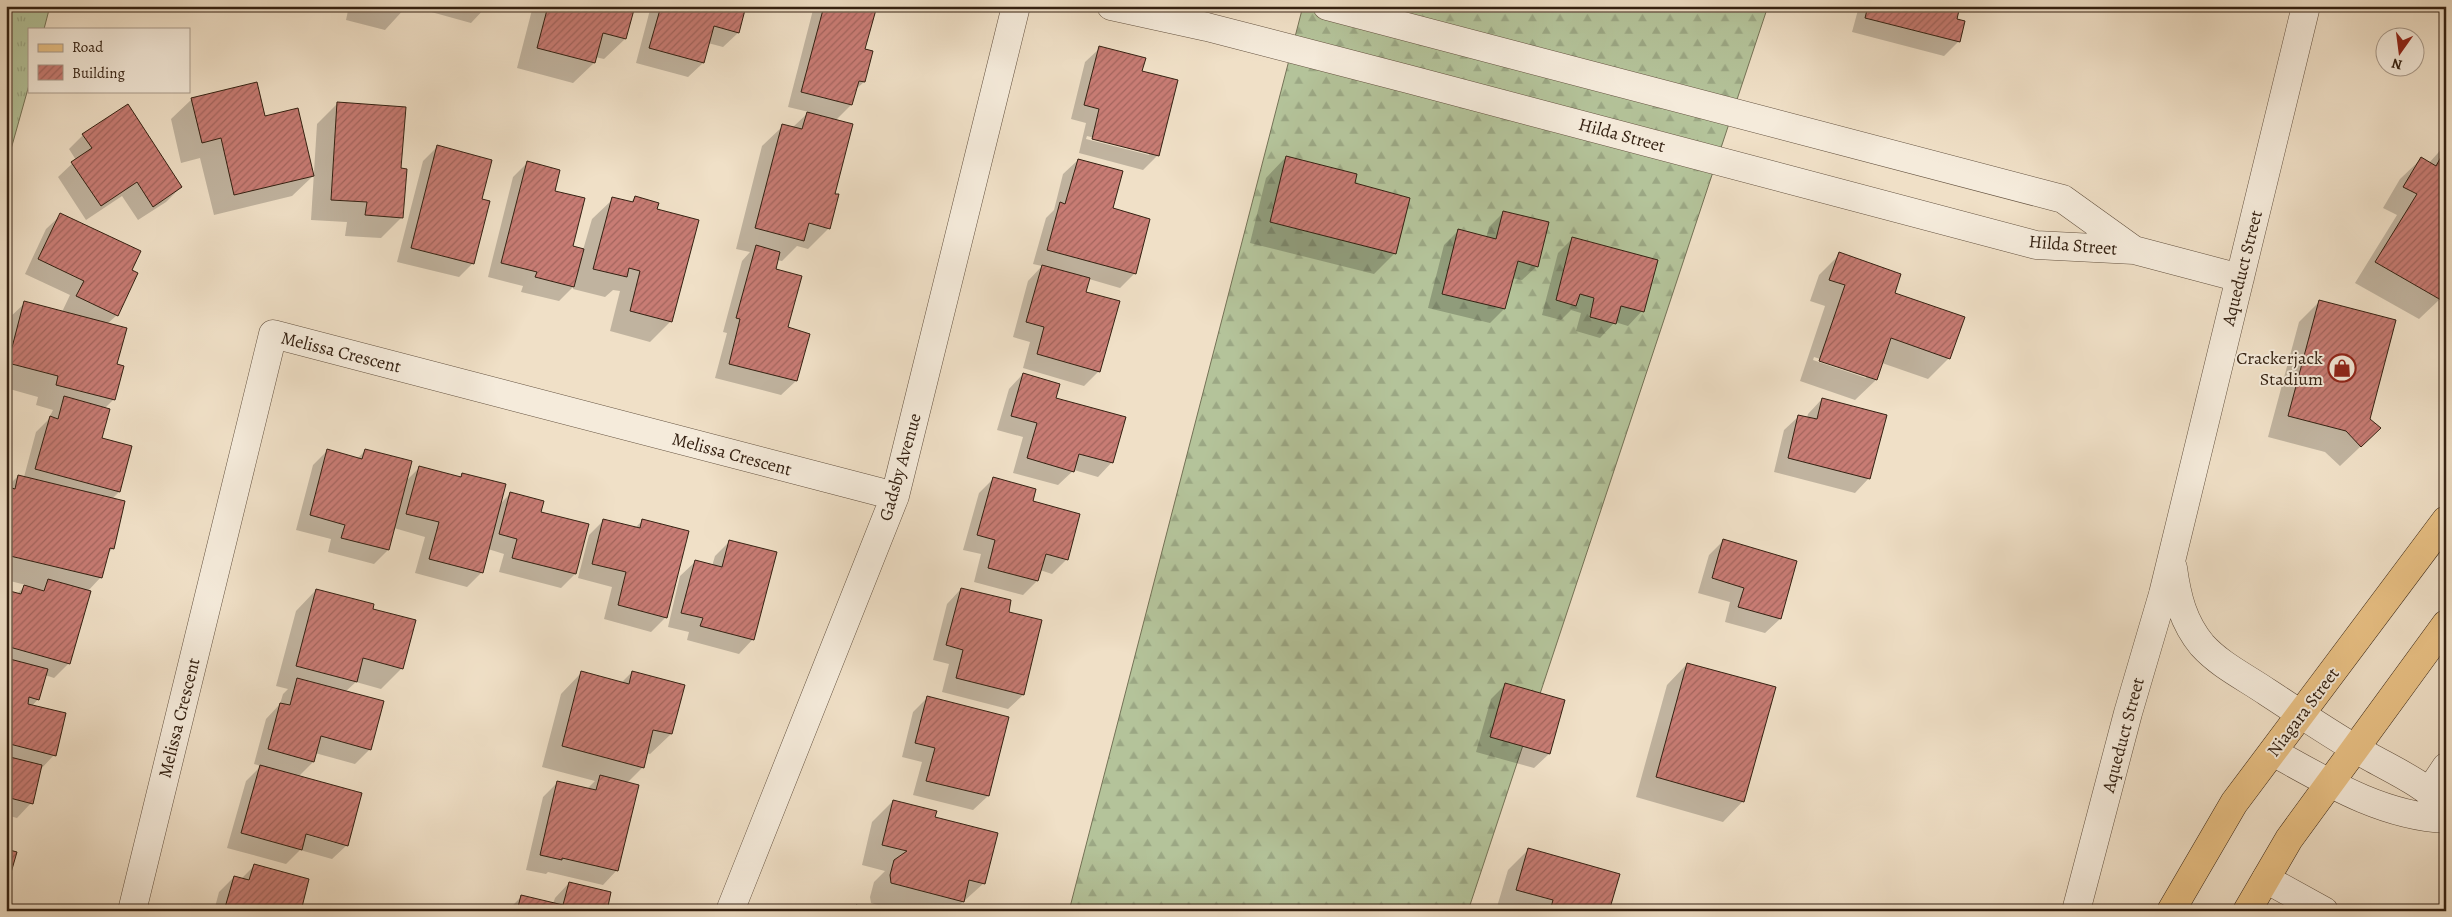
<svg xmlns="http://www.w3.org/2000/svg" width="2452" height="917" font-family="Alegreya,serif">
  <defs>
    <pattern id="grass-tufts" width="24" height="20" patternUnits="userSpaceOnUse" patternTransform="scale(1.25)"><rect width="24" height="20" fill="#b4c39a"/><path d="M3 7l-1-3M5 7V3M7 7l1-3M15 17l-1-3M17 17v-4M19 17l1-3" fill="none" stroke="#9ba784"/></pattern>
    <pattern id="forest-firs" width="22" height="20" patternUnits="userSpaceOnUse" patternTransform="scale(1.25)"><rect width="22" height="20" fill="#b4c39a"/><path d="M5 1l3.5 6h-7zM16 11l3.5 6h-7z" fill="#9ba784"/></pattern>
    <pattern id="building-hatch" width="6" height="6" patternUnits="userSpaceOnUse" patternTransform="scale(1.25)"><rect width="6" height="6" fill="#c87c74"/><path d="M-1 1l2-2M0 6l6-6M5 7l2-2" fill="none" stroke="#a3655e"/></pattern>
  </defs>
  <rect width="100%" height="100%" fill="#f0e0c7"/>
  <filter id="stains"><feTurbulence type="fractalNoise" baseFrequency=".004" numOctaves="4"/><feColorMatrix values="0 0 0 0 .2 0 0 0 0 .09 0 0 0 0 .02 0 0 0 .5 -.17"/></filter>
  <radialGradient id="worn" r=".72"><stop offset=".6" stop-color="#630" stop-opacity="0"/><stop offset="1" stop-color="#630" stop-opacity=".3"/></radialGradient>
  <path fill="url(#grass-tufts)" stroke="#747256" d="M6,6h44l-6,23h-15v56l-23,82z"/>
  <path fill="url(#forest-firs)" stroke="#747256" d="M1303,6h465l-300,905h-399z"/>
  <path fill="#0003" fill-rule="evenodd" d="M349,6h58l-22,24 -39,-10z
    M425,6h62l-16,17 -47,-13z
    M533,6h101l-9,33 -21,20 -9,-2 -1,6 -21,20 -56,-15z
    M651,6h94l-7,27 -15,14 -15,-4 -5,20 -15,14 -52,-14z
    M814,6h62l-12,44v32l-9,8 -4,15 -16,16 -1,73 -5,34 -21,21 -11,-3 -15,15 -5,-1 -3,9 13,59 21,6 -12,47 -15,14 -66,-17 12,-45 -4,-1 19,-71 8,-9 -14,-3 26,-103 21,-20 9,2 17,-16 -21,-5z
    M1862,6h97l-4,14 4,21 -15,15 -92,-24 6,-22z
    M1100,48l41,24 17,83 -15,15 -64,-17 7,-30 -15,-4 14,-57zM1087,136l62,16v3l-63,-16z
    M192,99l72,18 49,59 -21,20 -78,19 -14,-57 -19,5 -10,-44z
    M338,103l62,66 2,48 -21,21 -36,-2 2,-14 -36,-2 6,-96z
    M83,135l98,52 -15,15 -28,18 -16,-24 -36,24 -28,-43 18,-17 -7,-11z
    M2446,144v145l-6,10 -21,20 -64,-36 42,-68 -14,-7 17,-29 21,-20 8,4z
    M437,147l43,53 -7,63 -14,14 -62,-15 26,-101z
    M1286,157l67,27 42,69 -21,21 -124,-31 16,-65z
    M1078,160l33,49 24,64 -15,15 -31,-9 -4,13 14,79 -15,15 -61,-18 7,-26 -17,-5 15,-56 14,-15 -9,-2 13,-46 8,-8 9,-36z
    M528,162l25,30 19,55 11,3 9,-31 21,-20 17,4 5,-6 21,13 15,111 -21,21 -40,-11 10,-40 -7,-1 -8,7 -32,-8 1,-3 -15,15 -38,-9 2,-6 -35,-9 25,-100z
    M1504,212l33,54 -15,14 -10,-2 -8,31 -14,14 -62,-15 16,-63 15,-15 27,8 3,-11z
    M61,215l69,56 -13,44 -10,9 9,41 -2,34 -10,10 -3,30 30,8 -12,45 -7,7 1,49 -6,6 -6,23 -14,15 -18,71 -15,15 -9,-3 -7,24 -6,7 22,49 -14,15 -9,33 -14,15 -11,-3v-224l11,3 9,-9 -20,-5v-92l12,-12 6,1 12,-45 12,-12 5,-10 -17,-5 2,-8 -32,-9v-67l19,-18 37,9 8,-17 -45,-21 21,-45z
    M1573,238l69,73 -14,15 -13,-4 -15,16 -24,-7 5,-18 -10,-3 -10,10 -19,-5 16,-62z
    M1840,254l53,40 56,64 -21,21 -46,-16 -6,17 -21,20 -55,-19 25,-75 -15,-5 9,-26zM1814,357l52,18v3l-53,-18z
    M2320,301l48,118 11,10 -39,37 -15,-14 -57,-15 31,-115z
    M1023,374l31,25 58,63 -14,15 -24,-7 -16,15 -45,-12 10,-36 -26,-7 12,-41z
    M1822,399l47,79 -14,15 -81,-21 10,-42 15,-14 8,2 1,-4z
    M327,451l30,8 8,-8 41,30 13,-13 41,10 3,-4 37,30 11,-11 29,20 35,61 -14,14 -62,-16 5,-18 -16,-5 -6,23 -15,15 -52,-14 10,-36 -31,-9 -6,22 -14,14 -46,-12 3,-13 -35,-9 17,-65z
    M993,479l39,23 35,57 -15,15 -12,-4 -3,11 -14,14 -49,-13 7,-28 -18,-4 16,-57z
    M604,520l31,8 7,-7 24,96 -15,15 -47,-13 8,-32 -34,-9 11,-43z
    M1723,541l57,78 -15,14 -40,-11 5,-20 -32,-9 11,-38z
    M729,542l24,97 -14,15 -52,-14 2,-8 -21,-5 12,-51 15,-14 17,4 3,-10z
    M961,589l46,24 34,8 -18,74 -15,14 -66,-17 7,-28 -16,-4 14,-56z
    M316,590l56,20 30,58 -21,21 -25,-7 -11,10 25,57 -15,15 -40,-11 -2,9 -15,15 49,68 -15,14 -32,-9 -14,14 -59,-16 19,-67 15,-15 -7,-2 12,-45 14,-15 3,-10 5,-5 -12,-3 20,-75zM301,831l38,11v2l-39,-11z
    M1687,664l56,137 -20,21 -87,-25 31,-112z
    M632,672l39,62 -21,20 -4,-1 -3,14 -16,16 -10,87 -14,15 -55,-13 -2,2 -20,-4 17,-73 14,-14 30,6 8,-8 -53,-14 19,-73 20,-21 40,10z
    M1505,685l59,16 -15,53 -15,14 -58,-16 15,-53z
    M928,697l80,21 -20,78 -15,14 -60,-15 9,-33 -20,-5 11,-45z
    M893,801l41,17 50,65 -31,28h-54l-28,-8 -1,-6 4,-15 11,-11 -23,-6 10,-43z
    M1528,850l81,59 5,2 -118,-1 12,-40z
    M254,866l45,45h-85l5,-19 15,-15 7,2z
    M569,883l37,28h-99l15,-15 31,8 2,-6z"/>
  <path fill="url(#building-hatch)" stroke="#342112" d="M391,6h17l-1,4z
    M548,6h87l-9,33 -23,-6 -8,30 -58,-15z
    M661,6h85l-7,27 -25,-7 -10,37 -55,-15z
    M824,6h53l-12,43 8,2 -8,31 -6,-1 -7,24 -51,-13z
    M1868,6h92l-3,13 8,2 -5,21 -95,-24z
    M1099,46l47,12 -4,13 36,9 -19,76 -67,-17 7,-30 -15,-4z
    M257,82l8,34 33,-8 16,68 -80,19 -13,-57 -19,5 -11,-45z
    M337,102l69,5 -5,61 6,1 -4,49 -38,-3 2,-13 -36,-2z
    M128,104l54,83 -29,20 -16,-25 -36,24 -30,-44 21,-14 -10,-14z
    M807,112l46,12 -18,70h4l-9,35 -21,-6 -5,18 -49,-13 27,-104 20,5z
    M437,145l55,15 -10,39 8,2 -16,63 -63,-16z
    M2446,148v143l-5,9 -66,-38 42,-68 -14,-7 18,-30 15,9z
    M1286,156l71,18 -2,9 55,15 -14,56 -126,-32z
    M1078,159l45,12 -10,37 37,11 -14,55 -89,-24 13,-48 5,2z
    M527,161l33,9 -5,21 30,7 -12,48 11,3 -10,38 -39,-10 2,-5 -36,-9z
    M635,196l24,7 -2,6 42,11 -27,102 -42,-11 10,-40 -11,-3 -2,9 -34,-8 19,-72 21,5z
    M1503,211l46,11 -11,45 -20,-6 -13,48 -63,-15 16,-65 38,10z
    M60,213l81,38 -9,19 6,3 -20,43 -42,-20 8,-15 -46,-22z
    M1572,237l86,23 -14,52 -23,-6 -5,18 -26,-7 4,-19 -14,-4 -4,12 -20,-6z
    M756,245l24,7 -4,17 26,7 -14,51 22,7 -13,47 -68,-17 11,-45 -4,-1z
    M1839,252l62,22 -6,19 70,24 -15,42 -59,-21 -14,42 -58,-19 26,-76 -16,-5z
    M1042,265l48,13 -4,14 34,9 -20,71 -63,-18 7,-27 -18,-5z
    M2319,300l77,20 -26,99 11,9 -20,19 -15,-16 -58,-15z
    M24,301l103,27 -10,36 7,2 -9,34 -59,-15 2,-9 -50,-13z
    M1023,373l37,11 -4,14 70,19 -13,46 -34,-9 -5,18 -47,-14 10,-35 -26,-7z
    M64,396l46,13 -8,29 30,8 -12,46 -85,-23 15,-53 8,3z
    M1822,398l65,17 -17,64 -82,-21 10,-43 19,4z
    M327,449l35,10 3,-10 47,12 -23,89 -48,-12 4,-13 -35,-10z
    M419,466l42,11 1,-4 44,11 -23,89 -54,-14 10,-37 -33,-8z
    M18,475l107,26 -11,48 -4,-1 -8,30 -96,-23v-56l3,-12 6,2z
    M993,477l43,12 -3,12 47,13 -12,46 -22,-6 -8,27 -50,-13 7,-28 -18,-5z
    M510,492l34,9 -3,11 48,12 -13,50 -64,-16 5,-19 -18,-5z
    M603,519l37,9 2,-9 47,12 -22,87 -49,-13 8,-33 -34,-8z
    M1723,539l74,22 -16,58 -43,-12 6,-19 -32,-10z
    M729,540l48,12 -23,88 -54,-14 3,-8 -22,-5 14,-53 27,7z
    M48,579l43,12 -21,73 -64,-18v-56l15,4 3,-9 20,6z
    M961,588l50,12 -2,12 33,8 -18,75 -68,-17 7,-28 -17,-5z
    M316,589l58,15 -1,5 43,11 -13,49 -40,-11 -6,24 -61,-16z
    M6,658l42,11 -9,31 -10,-3 -1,7 38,9 -10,43 -50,-13z
    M1687,663l89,24 -32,115 -88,-25z
    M581,671l48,13 3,-13 53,14 -13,49 -19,-4 -9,38 -82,-22z
    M297,678l87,23 -13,49 -50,-14 -7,26 -46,-13 12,-46 10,2z
    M1505,683l60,17 -15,54 -60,-17z
    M927,696l82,21 -20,79 -63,-15 9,-33 -20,-5z
    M6,756l36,9 -9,39 -23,-6 -4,14z
    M260,765l102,28 -14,53 -42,-12 -4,16 -61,-17z
    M600,775l39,10 -21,86 -56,-13v2l-22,-5 17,-74 39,9z
    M893,800l44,11 -2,6 63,16 -13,51 -16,-4 -5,22 -73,-19 -1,-8 4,-15 13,-9 -25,-6z
    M1528,848l92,26 -10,34 9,3h-69l3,-11 -37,-10z
    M6,849l11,3 -11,38z
    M254,864l55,15 -8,32h-77l10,-35 15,4z
    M569,882l42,10 -4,19h-90l4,-16 42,10z
    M856,905l21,6h-23z"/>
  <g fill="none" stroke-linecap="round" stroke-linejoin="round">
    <g stroke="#63513f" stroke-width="29">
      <path id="minor" d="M1111,6l96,21 201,52 628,166 98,5 106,28
        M1327,6l736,193 71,51
        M2173,568c4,29 10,54 29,77 18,20 43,32 65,47 34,22 67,45 103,65 27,15 54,27 76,50
        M2273,752c54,30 109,64 173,67
        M2430,791l16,-24
        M2266,879l58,32
        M132,911l141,-577 622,162
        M730,911l165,-415 121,-490
        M2076,911l52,-198 35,-119 143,-588"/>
    </g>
    <g stroke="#342112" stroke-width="29">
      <path id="major" d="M2171,911l63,-108 212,-283
        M2247,911l42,-72 157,-215"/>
    </g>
    <use href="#minor" stroke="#f5ebdb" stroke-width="28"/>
    <use href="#major" stroke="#e8c084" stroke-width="28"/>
  </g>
  <defs>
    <g id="shop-ring" transform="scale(1.4375)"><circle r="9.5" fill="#f5ebdb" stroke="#8f2418" stroke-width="1.5"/><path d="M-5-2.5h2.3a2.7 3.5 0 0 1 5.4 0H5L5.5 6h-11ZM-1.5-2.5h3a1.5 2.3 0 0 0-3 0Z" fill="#8f2418"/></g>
  </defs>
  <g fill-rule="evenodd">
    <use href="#shop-ring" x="2342" y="368"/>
  </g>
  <g text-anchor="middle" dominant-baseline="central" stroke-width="4" stroke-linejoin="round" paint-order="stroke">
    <g font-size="18" fill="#342112" stroke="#f5ebdb">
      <text transform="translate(1622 135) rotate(15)">Hilda Street</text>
      <text transform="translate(2073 245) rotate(5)">Hilda Street</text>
      <text transform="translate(2242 268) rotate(-76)">Aqueduct Street</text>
      <text transform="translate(341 352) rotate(14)">Melissa Crescent</text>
      <text transform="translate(732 454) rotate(15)">Melissa Crescent</text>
      <text transform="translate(900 467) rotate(-74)">Gadsby Avenue</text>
      <text transform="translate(2303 712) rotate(-53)">Niagara Street</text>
      <text transform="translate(179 718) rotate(-76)">Melissa Crescent</text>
      <text transform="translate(2123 735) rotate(-75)">Aqueduct Street</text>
    </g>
    <g font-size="18" fill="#342112" stroke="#f5ebdb" text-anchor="end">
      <text x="2323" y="358">Crackerjack<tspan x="2323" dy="21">Stadium</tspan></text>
    </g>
  </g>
  <rect width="2452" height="917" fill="none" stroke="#f0e0c7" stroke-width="25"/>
  <rect x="8" y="8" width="2437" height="902" fill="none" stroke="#342112" stroke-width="2.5"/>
  <rect x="12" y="12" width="2427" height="892" fill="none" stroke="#342112"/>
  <rect x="28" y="28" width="162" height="65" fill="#f5ebdb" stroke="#a89a8b"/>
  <rect x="38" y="44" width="25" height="8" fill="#e8c084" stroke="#a89a8b"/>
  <text x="72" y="52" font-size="15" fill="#342112">Road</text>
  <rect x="38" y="65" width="25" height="15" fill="url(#building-hatch)" stroke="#a89a8b"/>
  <text x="72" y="78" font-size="15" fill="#342112">Building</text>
  <g transform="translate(2400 52) rotate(194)"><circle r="24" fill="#f5ebdb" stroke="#a89a8b"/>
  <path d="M0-4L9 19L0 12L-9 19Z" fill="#8f2418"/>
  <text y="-8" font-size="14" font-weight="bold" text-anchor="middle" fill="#342112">N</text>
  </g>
  <rect width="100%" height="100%" filter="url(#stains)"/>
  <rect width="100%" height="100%" fill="url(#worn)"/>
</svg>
